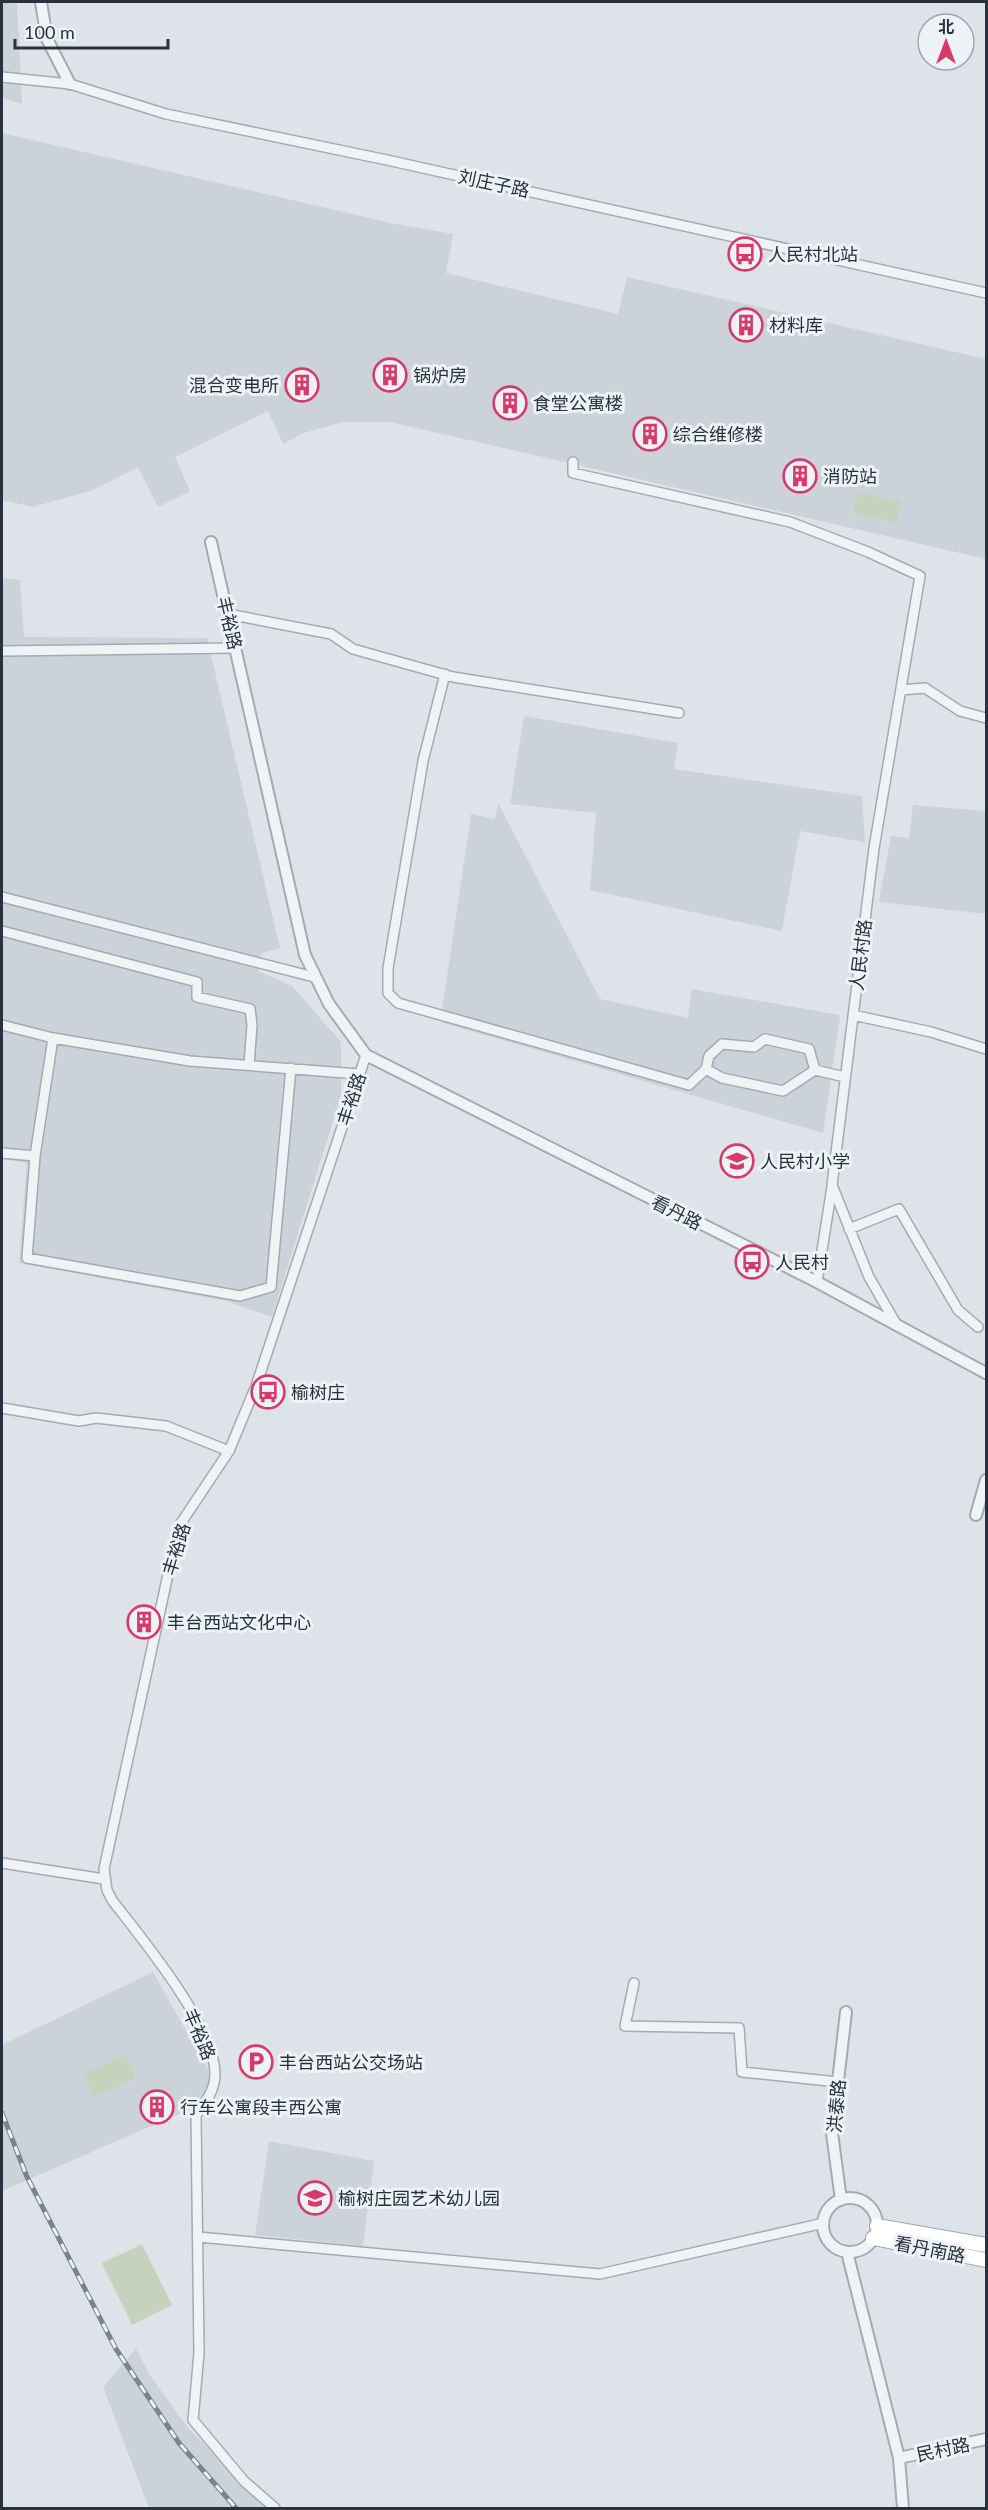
<svg xmlns="http://www.w3.org/2000/svg" width="988" height="2510" font-family="Lato,'Noto Sans SC',sans-serif">
  <rect width="100%" height="100%" fill="#dde3e8"/>
  <path fill="#cbd2da" d="M2,2h15l5,102 -20,-6z
    M2,133l389,90 62,11 -7,39 172,41 9,-37 359,82v200l-596,-137h-47l-39,11 -21,11 -15,-33 -93,46 15,34 -32,16 -20,-40 -45,23 -60,17 -31,-7z
    M2,578l18,2 4,57 183,1 73,310 -18,5 -4,18 34,15 49,56v53l-69,222 -46,-16 -207,-38 8,-100 -25,-4z
    M524,716l154,27 -4,26 188,27 3,46 -65,-11 -18,100 -192,-41 6,-77 -86,-9z
    M498,803l102,196 88,19 4,-29 148,26 -17,118 -380,-110 -1,-12 29,-197 24,5z
    M913,805l73,6v103l-107,-12 12,-66 18,2z
    M153,1972l59,105 -10,27 -200,87v-146z
    M269,2141l105,20 -11,85 -108,-11z
    M136,2349l15,28 38,52 82,79h-122l-46,-121z"/>
  <path fill="#c6d2be" d="M858,492l43,10 -5,21 -43,-10z
    M125,2055l11,23 -42,19 -11,-22z
    M142,2244l30,61 -40,20 -30,-62z"/>
  <g fill="none" stroke-linecap="round" stroke-linejoin="round">
    <g stroke="#a2abb2" stroke-width="12">
      <path id="minor" d="M2,77l68,7 96,30 221,46 599,133
        M573,462v11l217,49 78,30 52,24 -46,272 -42,337 37,92 26,45
        M228,614l103,20 22,15 100,28 226,36
        M2,651l234,-3
        M445,674l-22,87 -35,207v25l10,10 291,82 17,-16 16,9 61,13 32,-21 30,7
        M901,690l24,-2 35,23 26,7
        M2,897l312,80
        M2,931l195,51v15l53,12 2,16 -3,40
        M853,1015l78,17 55,17
        M2,1025l51,13
        M291,1068l-20,219 -31,9 -213,-38 8,-102 18,-118 137,23 169,13
        M706,1069l3,-13 13,-12 32,3 11,-8 44,10 6,21
        M2,1153l33,3
        M849,1229l50,-20 59,101 20,17
        M817,1282l15,-95
        M2,1408l77,13 17,-3 70,8 63,25
        M2,1863l102,16
        M634,1983l-9,43 114,2 3,44 96,10
        M198,2237l402,37 224,-51
        M275,2508l-31,-27 -51,-61 6,-67 -3,-238c10,-13 19,-25 19,-41 0,-48 -74,-136 -103,-174l-5,-10 -3,-21 73,-336 4,-10 48,-72 27,-65 110,-331"/>
    </g>
    <g stroke="#a2abb2" stroke-width="14">
      <path id="tertiary" d="M41,2l6,37 23,45
        M211,542l94,413 24,49 37,51 451,227 169,91
        M976,1515l10,-35
        M823 2225a27 27 0 1 1 54 0a27 27 0 1 1-54 0Z
        M841,2200l-9,-67 14,-121
        M847,2252l52,206 4,50
        M899,2458l87,-19"/>
    </g>
    <g stroke="#9ca9b4" stroke-width="16">
      <path id="primary" d="M877,2226l109,19
        M873,2238l113,22"/>
    </g>
    <use href="#minor" stroke="#f0f3f6" stroke-width="9"/>
    <use href="#tertiary" stroke="#f0f3f6" stroke-width="10"/>
    <use href="#primary" stroke="#fff" stroke-width="14"/>
    <g stroke="#768592" stroke-width="5">
      <path id="rail" d="M2,2113l25,64 89,172 63,94 57,65"/>
    </g>
    <use href="#rail" stroke="#edf2f6" stroke-width="3" stroke-dasharray="9" stroke-linecap="butt"/>
  </g>
  <defs>
    <g id="bus-ring" transform="scale(1.725)"><circle r="9.5" fill="#edf2f6" stroke="#d53a68" stroke-width="1.5"/><path d="M-5-6H5V4H4V6H2V4H-2V6H-4V4H-5ZM-3.5-4V0h7V-4ZM-3.5 1.2v1.5H-2V1.2ZM2 1.2v1.5H3.5V1.2Z" fill="#d53a68"/></g>
    <g id="building-ring" transform="scale(1.725)"><circle r="9.5" fill="#edf2f6" stroke="#d53a68" stroke-width="1.5"/><path d="M-4-6H4V6H1V3H-1V6H-4ZM-2.5-4.3h1.7v1.8h-1.7ZM.8-4.3h1.7v1.8H.8ZM-2.5-1h1.7V.8h-1.7ZM.8-1h1.7V.8H.8Z" fill="#d53a68"/></g>
    <g id="school-ring" transform="scale(1.725)"><circle r="9.5" fill="#edf2f6" stroke="#d53a68" stroke-width="1.5"/><path d="M0-5L7-2L0 1L-7-2ZM-4 1L0 2.5L4 1V4Q0 6-4 4Z" fill="#d53a68"/></g>
    <g id="parking-ring" transform="scale(1.725)"><circle r="9.5" fill="#edf2f6" stroke="#d53a68" stroke-width="1.5"/><path d="M-3.5-5.5H1a3.5 3.5 0 0 1 0 7H-1V5.5H-3.5ZM-1-3.4V-.6H.8a1.4 1.4 0 0 0 0-2.8Z" fill="#d53a68"/></g>
  </defs>
  <g fill-rule="evenodd">
    <use href="#bus-ring" x="745" y="254"/>
    <use href="#building-ring" x="746" y="325"/>
    <use href="#building-ring" x="390" y="375"/>
    <use href="#building-ring" x="302" y="385"/>
    <use href="#building-ring" x="510" y="403"/>
    <use href="#building-ring" x="650" y="434"/>
    <use href="#building-ring" x="800" y="476"/>
    <use href="#school-ring" x="737" y="1161"/>
    <use href="#bus-ring" x="752" y="1262"/>
    <use href="#bus-ring" x="268" y="1392"/>
    <use href="#building-ring" x="144" y="1622"/>
    <use href="#parking-ring" x="256" y="2062"/>
    <use href="#building-ring" x="157" y="2107"/>
    <use href="#school-ring" x="315" y="2198"/>
  </g>
  <g text-anchor="middle" dominant-baseline="central" stroke-width="6" stroke-linejoin="round" paint-order="stroke">
    <g font-size="18" fill="#26333f" stroke="#edf2f6">
      <text transform="translate(494 183) rotate(12)">刘庄子路</text>
      <text transform="translate(230 623) rotate(77)">丰裕路</text>
      <text transform="translate(860 955) rotate(-83)">人民村路</text>
      <text transform="translate(351 1099) rotate(-72)">丰裕路</text>
      <text transform="translate(677 1212) rotate(27)">看丹路</text>
      <text transform="translate(176 1549) rotate(-73)">丰裕路</text>
      <text transform="translate(200 2034) rotate(67)">丰裕路</text>
      <text transform="translate(836 2106) rotate(-85)">洪泰路</text>
      <text transform="translate(930 2249) rotate(11)">看丹南路</text>
      <text transform="translate(943 2449) rotate(-12)">民村路</text>
    </g>
    <g font-size="18" fill="#26333f" stroke="#edf2f6" text-anchor="start">
      <text x="768" y="254">人民村北站</text>
      <text x="769" y="325">材料库</text>
      <text x="413" y="375">锅炉房</text>
      <text x="279" y="385" text-anchor="end">混合变电所</text>
      <text x="533" y="403">食堂公寓楼</text>
      <text x="673" y="434">综合维修楼</text>
      <text x="823" y="476">消防站</text>
      <text x="760" y="1161">人民村小学</text>
      <text x="775" y="1262">人民村</text>
      <text x="291" y="1392">榆树庄</text>
      <text x="167" y="1622">丰台西站文化中心</text>
      <text x="279" y="2062">丰台西站公交场站</text>
      <text x="180" y="2107">行车公寓段丰西公寓</text>
      <text x="338" y="2198">榆树庄园艺术幼儿园</text>
    </g>
  </g>
  <rect width="988" height="2510" fill="none" stroke="#26333f" stroke-width="6"/>
  <g transform="translate(946 42)"><circle r="28" fill="#edf2f6" stroke="#9da6ad" stroke-width="1.5"/>
  <path d="M0-4.5L10 22L0 15L-10 22Z" fill="#d53a68"/>
  <text y="-9" font-size="16" font-weight="bold" text-anchor="middle" fill="#26333f">北</text>
  </g>
  <path d="M15 39v9h153v-9" fill="none" stroke="#26333f" stroke-width="3"/>
  <text x="24" y="39" font-size="18" fill="#26333f" stroke="#edf2f6" stroke-width="4.5" paint-order="stroke">100 m</text>
</svg>
